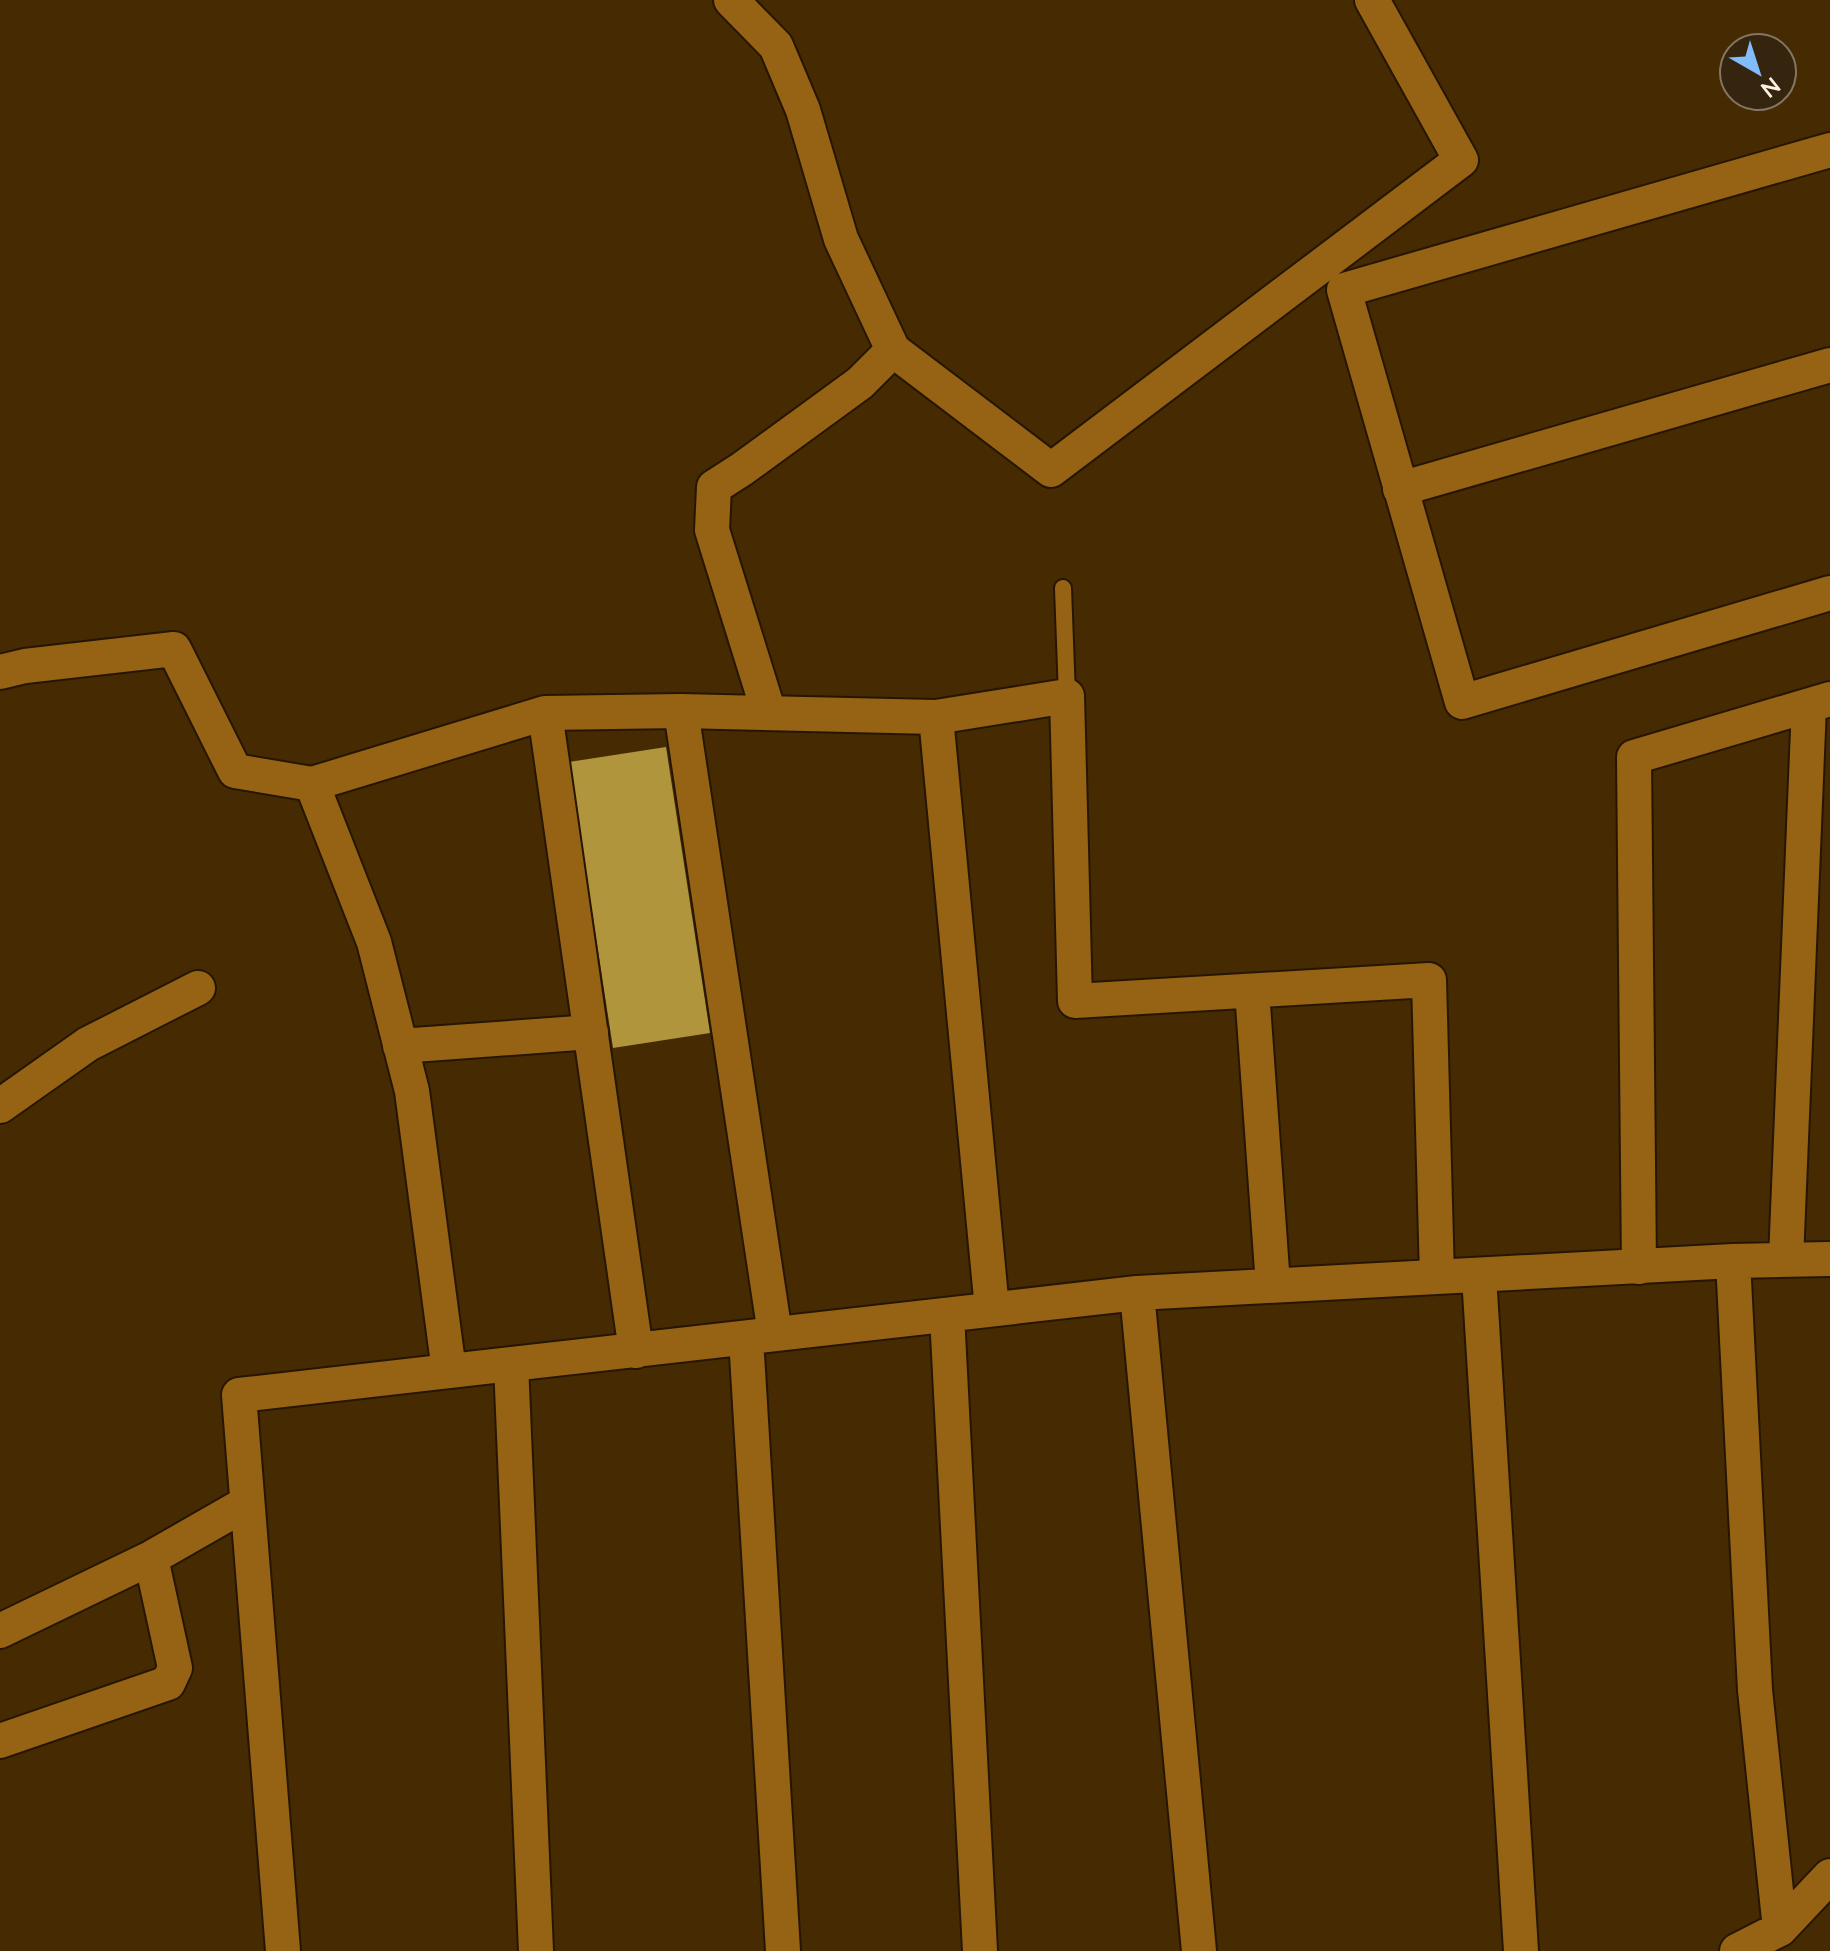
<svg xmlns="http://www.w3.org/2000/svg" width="1830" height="1951" font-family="Lato,sans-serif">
  <rect width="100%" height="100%" fill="#462b02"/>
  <path fill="#b0953d" d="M666,747l44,286 -97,15 -44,-286z"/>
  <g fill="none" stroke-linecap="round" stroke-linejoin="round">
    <g stroke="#261601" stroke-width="20">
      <path id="service" d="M1063,588l4,108"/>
    </g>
    <g stroke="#261601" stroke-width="38">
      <path id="minor" d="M731,0l45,46 27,64 38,129 52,111 -33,33 -118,86 -28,18 -2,43 57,183
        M1830,150l-486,140 118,412 368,-109
        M893,350l158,120 410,-310 -89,-160
        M1400,489l430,-124
        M0,672l25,-6 149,-17 61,122 77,13
        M681,711l94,623
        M545,713l91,638
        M936,717l56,592
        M1252,991l21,294
        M400,1046l191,-14
        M0,1106l88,-62 110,-56
        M1786,1259l23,-553
        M1733,1261l22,429 25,239
        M1639,1267l-5,-510 196,-58
        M1479,1276l42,675
        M1137,1293l62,658
        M947,1315l33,636
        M746,1338l37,613
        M511,1364l25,587
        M449,1371l-37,-280 -38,-149 -62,-158 233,-71 136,-2 255,6 131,-21 8,305 354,-21 8,297
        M0,1631l151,-73 96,-55
        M0,1741l168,-58 7,-15 -24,-110
        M283,1951l-44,-556 898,-102 596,-32 97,-2
        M1737,1951l43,-22 50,-53"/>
    </g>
    <use href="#service" stroke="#966314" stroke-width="16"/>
    <use href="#minor" stroke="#966314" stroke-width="34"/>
  </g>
  <g transform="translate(1758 72) rotate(141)"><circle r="38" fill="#35240e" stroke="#857663" stroke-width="2"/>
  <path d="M0-6L14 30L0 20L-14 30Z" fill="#83bcfb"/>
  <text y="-12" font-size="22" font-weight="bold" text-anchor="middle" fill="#fcf1e3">N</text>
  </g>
</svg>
